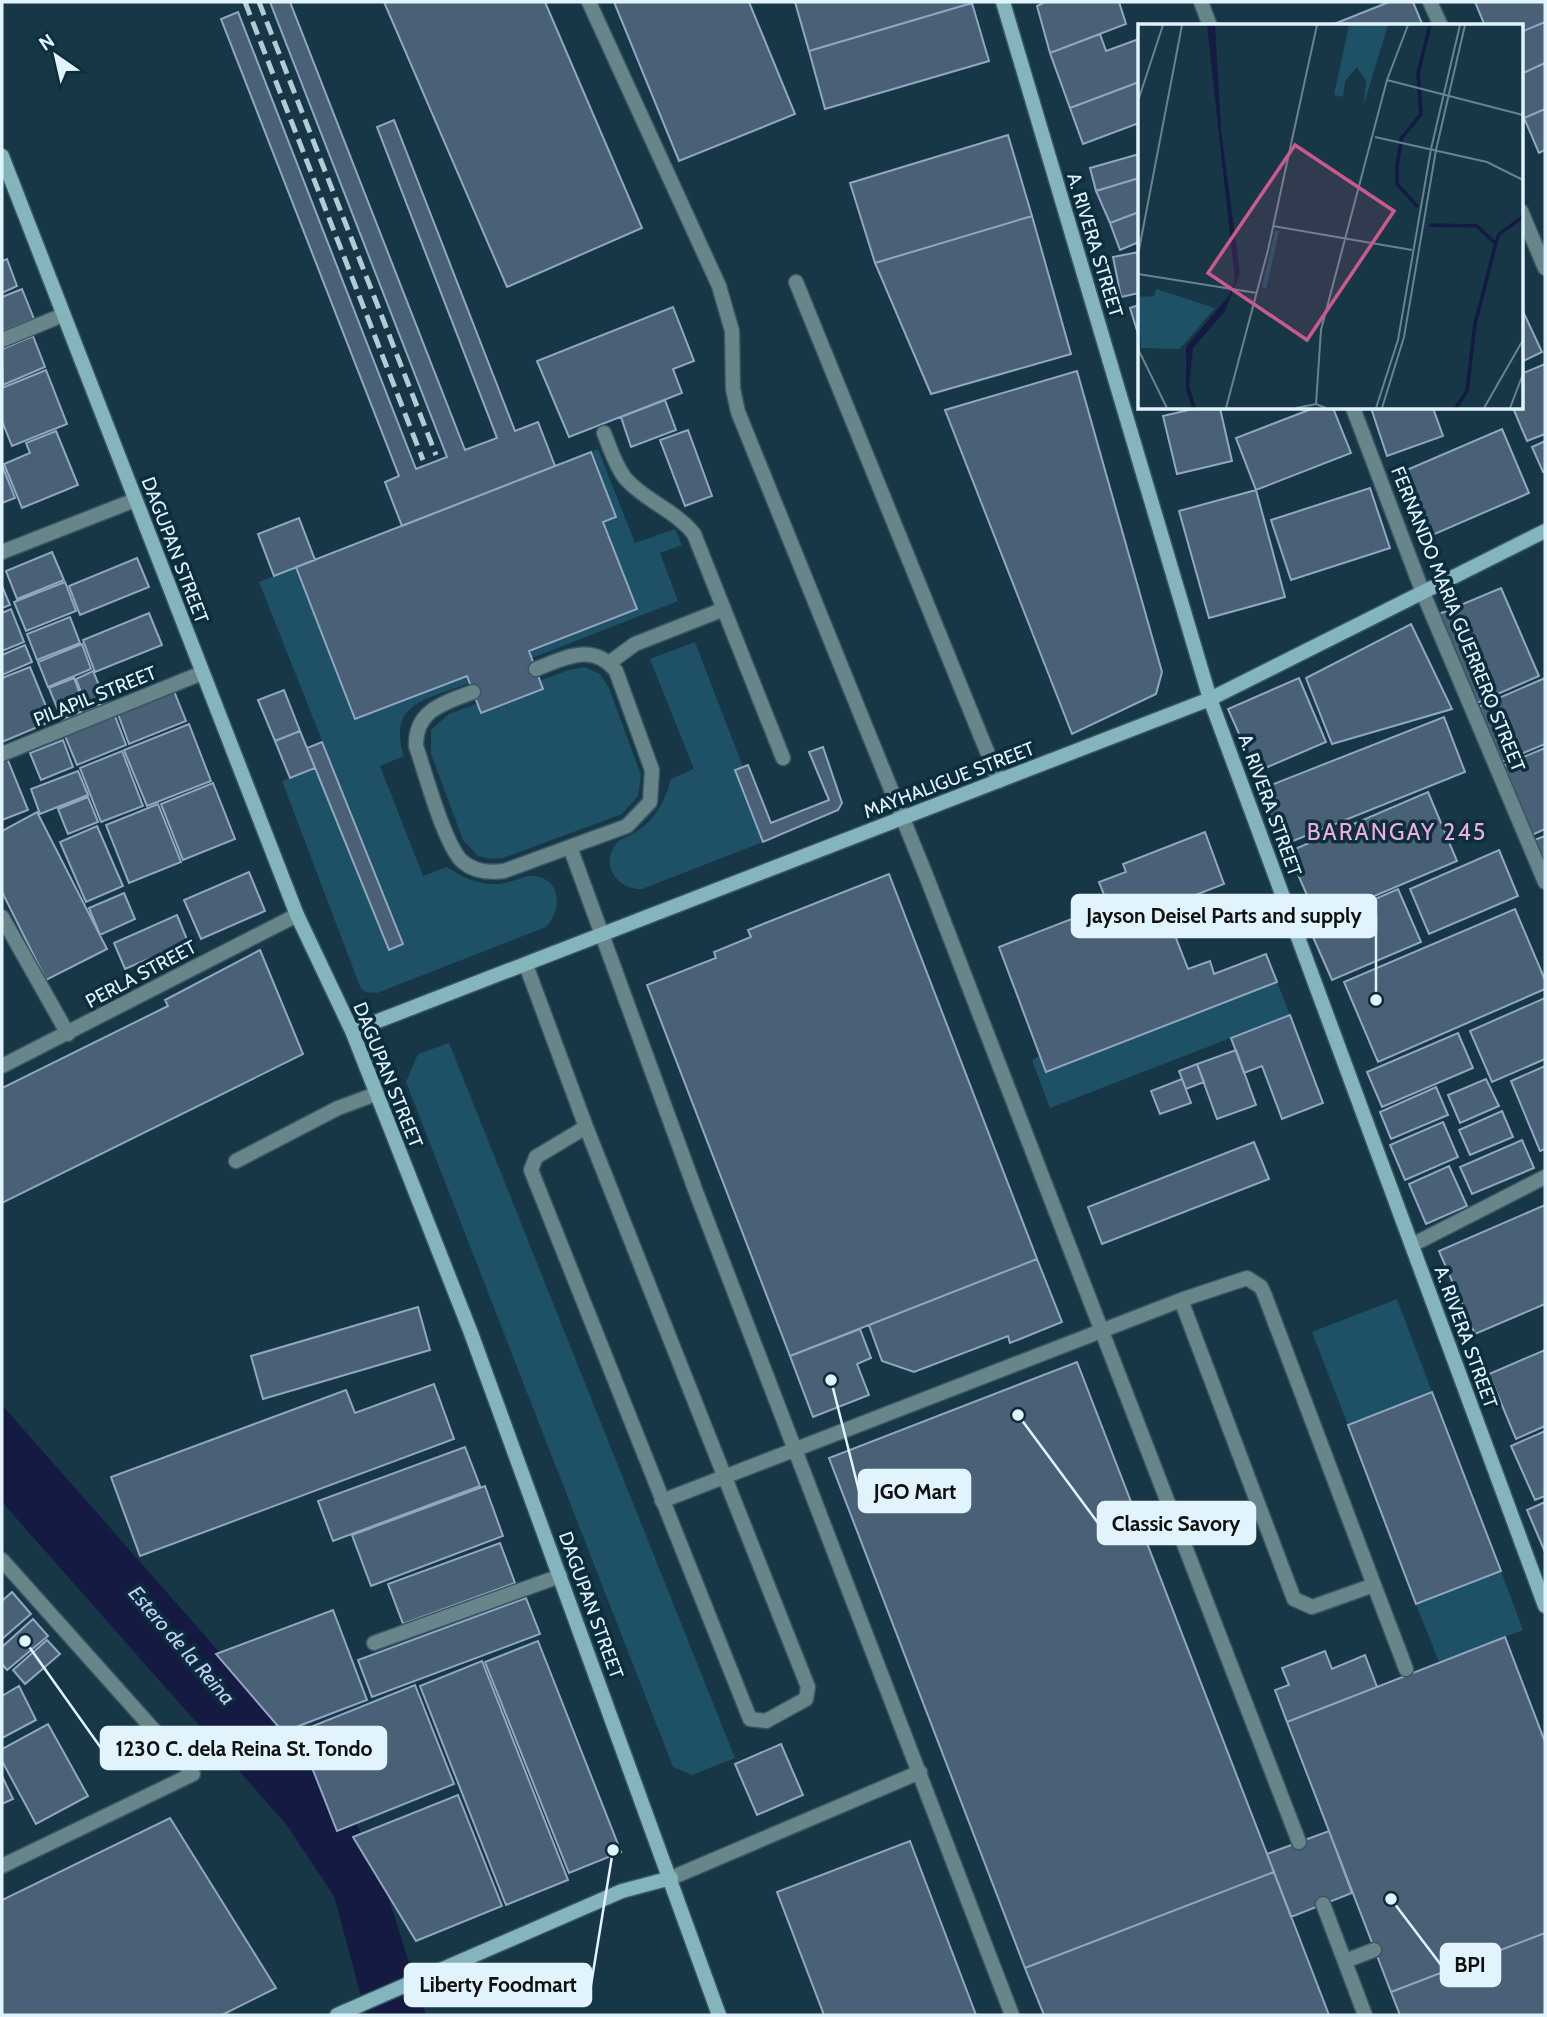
<svg xmlns="http://www.w3.org/2000/svg" width="1547" height="2017" font-family="Cabin,sans-serif">
  <rect width="100%" height="100%" fill="#173746"/>
  <path fill="#1e5066" d="M598,449l37,94 40,-14 7,16 -22,8 18,48 -146,57 -3,-7 108,-42 -34,-87 13,-6 -25,-64z
    M296,567l60,152 111,-43 2,7c-40,16 -83,19 -65,73l-24,10 43,110 24,-9c19,13 39,21 62,15 9,-2 17,-7 26,-6 28,4 26,36 11,51l-169,66 -12,-1 -4,-3 -79,-208 33,-13 73,182 15,-6 -144,-362z
    M695,642l48,125 -8,3 28,72 -121,47c-23,1 -43,-23 -26,-45 5,-6 12,-7 18,-11 21,-12 31,-32 37,-54l23,-10 -44,-110z
    M585,667l15,7 9,14 32,87 -3,21 -16,18 -119,44 -13,1 -12,-3 -15,-16 -32,-86v-24l18,-16 120,-44z
    M1277,982l13,33 -240,93 -18,-48 8,-4 7,15z
    M449,1043l286,715 -43,17 -19,-8 -267,-685 12,-28z
    M1397,1299l35,93 -84,33 -36,-93z
    M1501,1571l22,59 -84,32 -23,-58z"/>
  <path fill="#141a42" d="M2,1405l337,383 42,87 45,140h-60l-32,-119 -48,-72 -284,-322z"/>
  <path fill="#4a6077" stroke="#90a7c1" stroke-width="2" d="M270,2h20l175,448 32,-12 -120,-311 17,-7 121,311 23,-9 17,44 -153,60 -17,-44 14,-6 -178,-457 17,-7 178,457 31,-12z
    M384,2h161l97,226 -135,59z
    M614,2h135l46,112 -116,47z
    M795,2h177v1l-163,48z
    M1045,2h74l7,22 -76,29 -13,-47z
    M1389,2h24l10,24h-94z
    M1475,2h70v20l-24,10v-6h-36z
    M972,3l17,58 -164,48 -16,-58z
    M1545,22v41l-24,11v-42z
    M1100,34l6,17 33,-12v43l-69,26 -20,-55z
    M1545,63v46l-21,9 -3,-8v-36z
    M1139,82v41l-56,21 -13,-36z
    M1545,109v41l-6,3 -15,-35z
    M1008,135l24,81 -157,47 -25,-80z
    M1139,154v24l-43,13 -6,-23z
    M1139,178v34l-29,11 -14,-32z
    M1139,212v30l-19,8 -10,-27z
    M1032,216l39,138 -140,40 -56,-131z
    M1139,252v41l-18,4 -8,-40z
    M7,259l10,27 -15,7v-32z
    M22,289l12,30 -32,13v-35z
    M1139,305v32l-9,-29z
    M673,307l21,54 -21,8 9,24 -113,44 -32,-76z
    M1521,307l21,45 -21,10z
    M33,336l12,31 -42,18 -1,-36z
    M1545,364v70l-18,7 -14,-33h8v-34z
    M46,370l21,54 -55,22 -10,-25v-33z
    M1077,371l85,301 -6,22 -84,40 -127,-324z
    M665,400l11,30 -45,17 -10,-30z
    M1197,408h23l12,53 -55,13 -14,-58z
    M1314,408h19l18,45 -95,37 -20,-52z
    M1371,408h62l10,28 -56,20z
    M1502,429l27,64 -99,43 -28,-64z
    M688,430l24,66 -27,10 -25,-66z
    M56,431l22,54 -56,23 -18,-44 26,-11 -4,-10z
    M1545,441v30l-2,1 -11,-25z
    M591,452l25,65 -13,5 34,87 -108,42 14,38 -62,24 -14,-37 -112,43 -59,-152z
    M2,465l13,33 -13,5z
    M1370,488l20,60 -99,32 -20,-60z
    M1256,490l29,107 -76,21 -30,-107z
    M299,518l16,42 -41,16 -16,-42z
    M52,552l12,28 -47,19 -11,-28z
    M137,558l12,29 -69,28 -11,-29z
    M65,582l11,29 -50,20 -12,-29z
    M2,586l8,19 -8,3z
    M1501,588l38,88 -62,27 -38,-89z
    M11,609l13,33 -22,9v-38z
    M149,613l13,32 -67,27 -12,-32z
    M70,617l10,26 -43,17 -10,-26z
    M1411,624l41,85 -120,35 -26,-66z
    M82,644l9,25 -43,18 -10,-25z
    M25,645l7,17 -30,13v-20z
    M30,667l22,54 -50,21v-64z
    M93,671l13,31 -18,8 -12,-31z
    M74,678l12,32 -24,10 -13,-32z
    M1299,678l27,64 -70,30 -28,-63z
    M1545,678v66l-43,18 -24,-55z
    M284,690l16,41 -25,10 -17,-41z
    M174,691l12,30 -57,23 -11,-30z
    M115,716l11,29 -49,20 -12,-29z
    M1444,717l21,55 -182,73 -22,-56z
    M189,724l22,57 -64,25 -23,-56z
    M300,731l15,37 -25,10 -15,-37z
    M63,740l10,27 -32,13 -11,-27z
    M322,742l81,202 -14,6 -82,-202z
    M823,747l19,56 -4,7 -75,32 -28,-72 13,-5 23,58 58,-23 -20,-48z
    M1545,748v81l-13,6 -30,-69z
    M122,751l21,55 -42,16 -21,-54z
    M7,758l21,52 -26,10v-60z
    M78,771l10,24 -48,19 -9,-25z
    M213,783l22,56 -52,21 -22,-56z
    M1428,792l29,69 -139,59 -30,-68z
    M88,797l10,25 -30,12 -10,-25z
    M158,804l23,58 -52,21 -23,-58z
    M37,812l70,137 -61,31 -44,-88v-61z
    M97,826l26,60 -37,16 -26,-60z
    M1205,832l19,52 -60,23 24,62 22,-8 4,13 52,-20 11,28 -231,90 -47,-125 109,-42 -9,-23 27,-10 -3,-8z
    M1545,836v29l-11,-25z
    M1499,850l19,46 -89,38 -19,-45z
    M249,872l16,39 -64,28 -17,-39z
    M889,874l148,385 -247,97 -143,-371 69,-27 -2,-6 37,-15 -3,-7z
    M1398,889l23,53 -89,38 -23,-52z
    M124,893l11,26 -35,16 -11,-27z
    M1515,909l30,71v9l-167,73 -34,-80z
    M177,915l11,27 -63,27 -11,-26z
    M260,950l43,104 -301,149v-115l166,-82 -3,-6z
    M1545,998v61l-53,23 -22,-51z
    M1290,1015l33,88 -41,16 -20,-53 -18,7 -13,-35z
    M1458,1033l15,35 -91,39 -15,-35z
    M1236,1050l20,55 -39,14 -20,-55z
    M1197,1064l7,18 -18,7 -7,-18z
    M1545,1066v83l-5,2 -29,-70z
    M1182,1079l9,24 -31,11 -9,-23z
    M1486,1079l13,27 -39,17 -12,-28z
    M1436,1087l12,28 -57,24 -11,-27z
    M1502,1111l11,26 -43,18 -11,-25z
    M1443,1122l15,35 -53,23 -15,-35z
    M1522,1140l12,28 -62,26 -12,-27z
    M1254,1142l15,37 -167,65 -14,-37z
    M1449,1166l18,40 -41,18 -17,-40z
    M1545,1205v99l-70,30 -36,-83z
    M1037,1259l25,63 -52,21 -2,-7 -94,36 -32,-11 -13,-36z
    M418,1307l12,43 -167,49 -12,-43z
    M860,1329l11,29 -14,6 12,31 -56,22 -23,-61z
    M1545,1350v76l-29,13 -27,-65z
    M1077,1362l197,510 -249,96 -196,-510z
    M434,1384l20,55 -314,117 -29,-79 235,-87 9,23z
    M1432,1392l69,179 -85,33 -68,-179z
    M1545,1431v65l-10,4 -24,-54z
    M465,1447l15,39 -147,55 -15,-40z
    M485,1486l18,50 -132,50 -19,-51z
    M1545,1502v50l-18,-42z
    M500,1543l15,40 -112,41 -15,-40z
    M12,1592l19,22 -29,25v-38z
    M526,1598l14,36 -168,63 -14,-37z
    M333,1610l34,90 -84,32 -67,-78z
    M33,1619l15,17 -41,34 -5,-6v-17z
    M1505,1637l40,105v191l-154,59 -104,-270z
    M47,1640l13,14 -35,30 -12,-14z
    M538,1641l83,211 -52,21 -84,-211z
    M1325,1651l7,18 33,-14 12,32 -90,35 -12,-32 14,-5 -7,-17z
    M482,1661l86,219 -62,25 -86,-219z
    M415,1685l39,99 -117,47 -39,-99z
    M19,1686l17,34 -34,18v-42z
    M48,1724l40,72 -52,28 -34,-63v-12z
    M781,1744l22,51 -46,20 -22,-51z
    M2,1776l11,23 -11,5z
    M458,1795l44,111 -86,35 -63,-104z
    M170,1818l106,170 -54,27h-220v-115z
    M1329,1831l23,62 -61,24 -24,-63z
    M910,1841l66,174h-152l-47,-123z
    M1274,1872l55,143h-285l-19,-47z
    M1545,1933v82h-145l-9,-23z"/>
  <g fill="none" stroke-linecap="round" stroke-linejoin="round">
    <g stroke="#375563" stroke-width="17">
      <path id="lane" d="M589,2l130,284 13,45 1,58 5,23 189,466 372,964
        M796,282l203,499
        M604,433c6,15 11,32 21,45 20,23 50,32 69,56l89,224
        M609,663l26,-19 89,-35
        M473,692c-29,11 -58,18 -57,54 9,26 29,101 47,116 12,10 27,11 41,9l123,-45 23,-24 2,-32 -36,-99c-23,-29 -51,-13 -80,-2
        M2,754l200,-81
        M570,847l126,345 316,823
        M2,917l66,117
        M526,965l60,162 222,560 -2,12 -40,22 -16,-2 -219,-549 5,-13 50,-30
        M236,1161l102,-53 38,-14
        M662,1501l519,-201 66,-22 14,9 4,9 109,289 -62,22 -18,-8 -113,-299
        M1374,1585l32,84
        M374,1643l186,-67
        M671,1878l249,-106
        M1323,1904l42,111
        M1345,1961l29,-11"/>
    </g>
    <g stroke="#375563" stroke-width="17">
      <path id="street" d="M1201,2l9,24
        M1430,2l11,24
        M1521,211l24,57
        M2,340l61,-25
        M1353,408l70,185 122,289
        M2,552l133,-52
        M2,1066l295,-151
        M1412,1245l133,-68
        M2,1560l191,214 -191,92"/>
    </g>
    <g stroke="#375563" stroke-width="17">
      <path id="secondary" d="M1003,2l207,697 335,907
        M2,156l295,759 55,116 119,302 248,682
        M352,1031l858,-332 335,-168
        M337,2015l285,-124 49,-13"/>
    </g>
    <use href="#lane" stroke="#68858a" stroke-width="14"/>
    <use href="#street" stroke="#68858a" stroke-width="14"/>
    <use href="#secondary" stroke="#84b4bc" stroke-width="14"/>
    <path stroke="#b4cad5" stroke-width="5" stroke-dasharray="14 7" stroke-linecap="butt" d="M245,2l178,458
      M259,2l177,453"/>
  </g>
  <g text-anchor="middle" dominant-baseline="central" stroke-width="7" stroke-linejoin="round" paint-order="stroke">
    <g font-size="19" fill="#e1f4fd" stroke="#0c2d3c">
      <text transform="translate(1095 245) rotate(73)">A. RIVERA STREET</text>
      <text transform="translate(175 550) rotate(69)">DAGUPAN STREET</text>
      <text transform="translate(1458 619) rotate(68)">FERNANDO MARIA GUERRERO STREET</text>
      <text transform="translate(95 696) rotate(-22)">PILAPIL STREET</text>
      <text transform="translate(949 780) rotate(-21)">MAYHALIGUE STREET</text>
      <text transform="translate(1270 805) rotate(70)">A. RIVERA STREET</text>
      <text transform="translate(141 974) rotate(-28)">PERLA STREET</text>
      <text transform="translate(388 1075) rotate(68)">DAGUPAN STREET</text>
      <text transform="translate(1466 1337) rotate(70)">A. RIVERA STREET</text>
      <text transform="translate(591 1605) rotate(70)">DAGUPAN STREET</text>
    </g>
    <g font-size="21" font-style="italic" fill="#c2cffb" stroke="#0c2d3c">
      <text transform="translate(182 1645) rotate(49)">Estero de la Reina</text>
    </g>
    <g font-size="23" letter-spacing="2" fill="#efadde" stroke="#0c2d3c">
      <text x="1397" y="832">BARANGAY 245</text>
    </g>
  </g>
  <g transform="translate(1138 24)">
    <rect width="385" height="385" fill="#173746"/>
    <path d="M211,1h39l-24,79 2,-23 -9,-14 -12,14 -2,16 -9,-2zM137,207h4l-13,58 -4,-2zM18,265l59,19 -35,41 -39,-1 -3,-51 16,-1z" fill="#1e5066"/>
    <path d="M69,1h8l6,105 19,143 -15,38 -32,37 -4,37 7,23h-4l-6,-19v-42l44,-53 5,-14z" fill="#141a42"/>
    <path fill="none" stroke="#141a42" stroke-width="3.5" d="M280,183l-21,-23v-17l4,-28 20,-25 -3,-41 12,-48M291,201l48,1 18,17M318,384l11,-17 8,-67 21,-81 3,-9 24,-17"/>
    <path fill="none" stroke="#68838f" stroke-width="2" d="M249,56l136,35M0,77l25,-76M237,113l112,25 36,18M135,202l139,24M0,231l44,-230M0,250l119,19M0,314l1,13 28,57M178,380l5,-74 66,-250 21,-55M88,384l42,-158 49,-225M158,384l20,-4 10,4M238,384l22,-68 33,-191 29,-124M244,384l22,-71 32,-187 29,-125M346,384l39,-68M372,384l13,-34"/>
    <path fill="#cb5a8c" fill-opacity="0.15" stroke="#cb5a8c" stroke-width="3.5" d="M157,121l99,66 -87,129 -99,-67z"/>
    <rect width="385" height="385" fill="none" stroke="#e1f4fd" stroke-width="3.5"/>
  </g>
  <path fill="none" stroke="#e1f4fd" stroke-width="2.5" d="M1376 1000L1376 916M831 1380L859 1491M1018 1415L1098 1523M25 1641L101 1748M1391 1899L1441 1965M613 1850L591 1985"/>
  <g fill="#e1f4fd" stroke="#0c2d3c" stroke-width="2.5">
    <circle cx="1376" cy="1000" r="7"/>
    <circle cx="831" cy="1380" r="7"/>
    <circle cx="1018" cy="1415" r="7"/>
    <circle cx="25" cy="1641" r="7"/>
    <circle cx="1391" cy="1899" r="7"/>
    <circle cx="613" cy="1850" r="7"/>
  </g>
  <g fill="#e1f4fd" stroke="#e1f4fd" stroke-width="2.5">
    <rect x="1072" y="895" width="304" height="42" rx="7"/>
    <rect x="859" y="1470" width="111" height="42" rx="7"/>
    <rect x="1098" y="1502" width="157" height="42" rx="7"/>
    <rect x="101" y="1727" width="285" height="42" rx="7"/>
    <rect x="1441" y="1944" width="59" height="42" rx="7"/>
    <rect x="405" y="1964" width="186" height="42" rx="7"/>
  </g>
  <g font-size="21" text-anchor="middle" font-weight="bold" fill="#111">
    <text x="1224" y="923">Jayson Deisel Parts and supply</text>
    <text x="915" y="1499">JGO Mart</text>
    <text x="1176" y="1531">Classic Savory</text>
    <text x="244" y="1756">1230 C. dela Reina St. Tondo</text>
    <text x="1470" y="1972">BPI</text>
    <text x="498" y="1992">Liberty Foodmart</text>
  </g>
  <rect width="1547" height="2017" fill="none" stroke="#e1f4fd" stroke-width="7"/>
  <g transform="translate(56 56) rotate(326)" stroke="#0c2d3c" stroke-width="5" paint-order="stroke">
  <path d="M0-5L12 26L0 18L-12 26Z" fill="#e1f4fd"/>
  <text y="-10" font-size="19" font-weight="bold" text-anchor="middle" fill="#e1f4fd">N</text>
  </g>
</svg>
